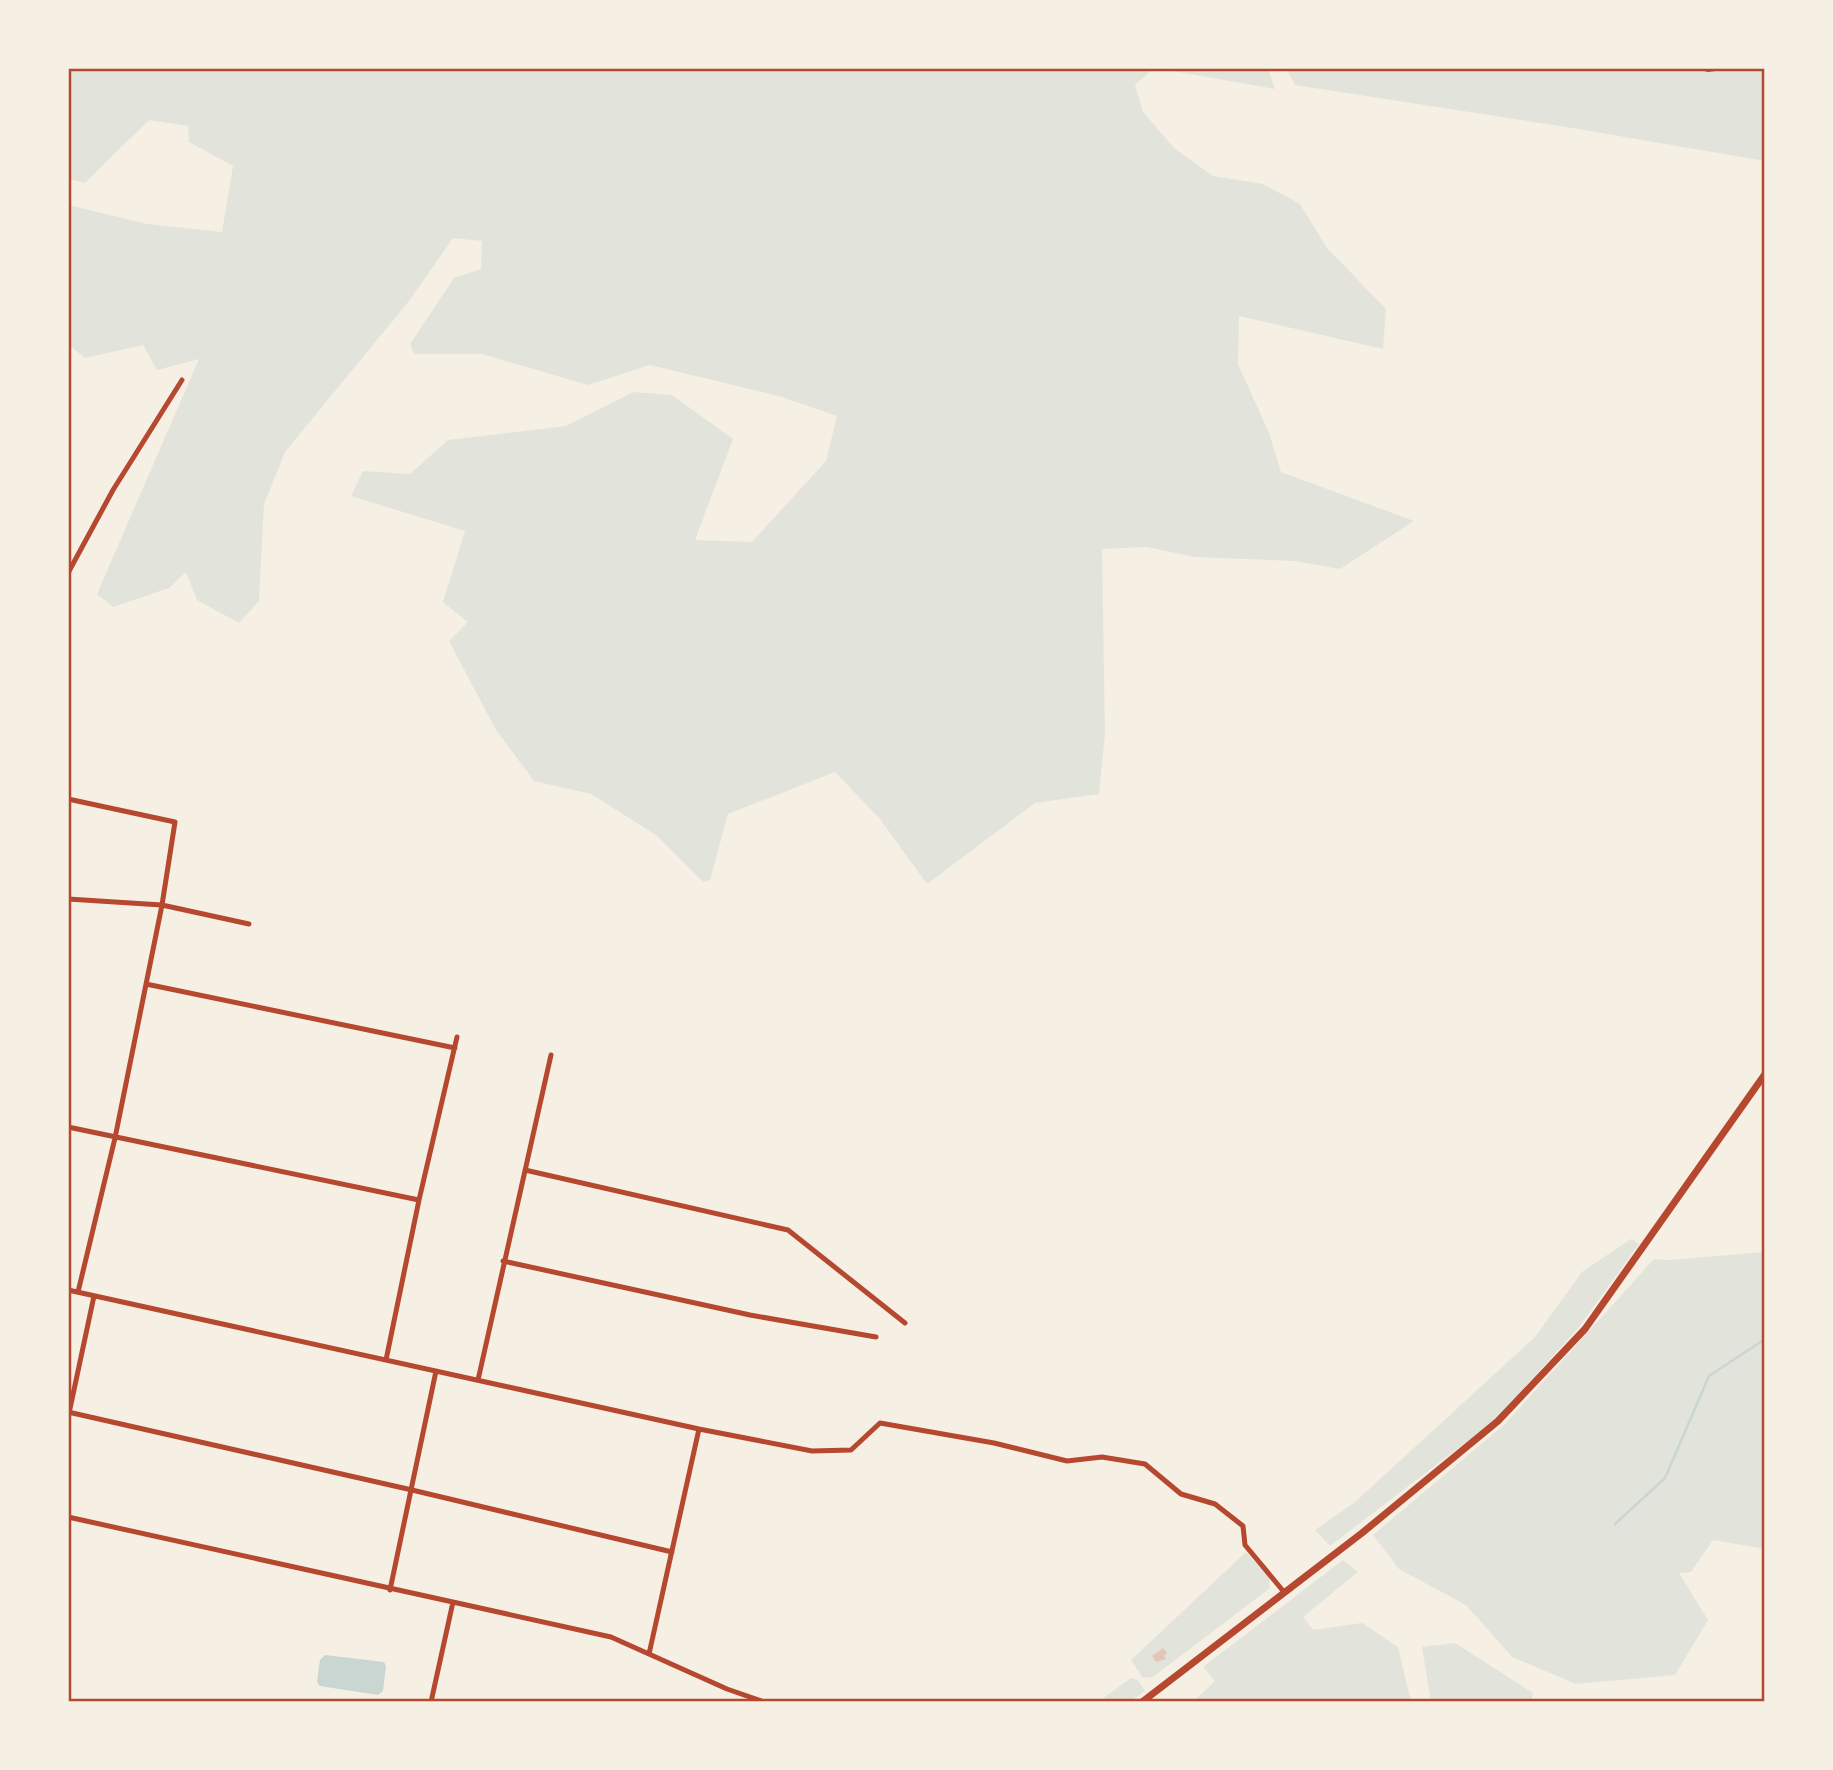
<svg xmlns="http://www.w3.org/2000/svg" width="1833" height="1770" font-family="'PT Sans Narrow',sans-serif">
  <rect width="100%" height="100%" fill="#f6efe4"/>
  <path fill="#e2e4dc" d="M68,68h1086l-19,17 8,27 31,36 39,28 50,8 37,20 27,44 59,61 -3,40 -144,-33 -1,48 31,69 12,39 133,49 -74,48 -45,-8 -101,-4 -47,-10 -45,2 3,186 -6,59 -64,9 -108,81 -47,-65 -45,-47 -107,42 -18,66 -7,2 -47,-47 -65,-41 -57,-13 -38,-51 -47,-89 19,-19 -25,-20 22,-71 -114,-35 12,-25 47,3 38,-34 118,-14 67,-34 39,3 61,44 -38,101 57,2 74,-81 11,-45 -58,-20 -129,-31 -62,20 -106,-31h-68l-4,-10 44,-66 27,-9 1,-28 -29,-3 -44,63 -124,151 -21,52 -5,97 -20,22 -42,-23 -11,-28 -17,16 -56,19 -16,-13 102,-235 -42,11 -14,-25 -58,13 -17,-14v-139l79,19 75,8 11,-66 -44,-24 -1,-16 -39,-6 -64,63 -17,-4z
    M1156,68h112l7,21z
    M1286,68h479v93l-193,-33 -277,-43z
    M1631,1239l8,5 -60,83 -83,92 -166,127 -15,-16 40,-28 180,-165 47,-65z
    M1765,1252v297l-52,-9 -22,32 -12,1 29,47 -33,55 -99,9 -64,-27 -46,-52 -67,-36 -26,-34 132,-111 149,-165 15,1z
    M1246,1552l23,25 1,11 -117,89 -10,1 -12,-18z
    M1343,1560l15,12 -55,45 10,13 49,-7 36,24 13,55h-218l22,-21 -12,-14z
    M1455,1643l78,50 -2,9h-100l-9,-55z
    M1131,1678l7,2 7,11 -16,11h-31z"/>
  <path fill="#c9d6d2" d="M325,1655l59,7 2,4 -3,25 -5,4 -58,-9 -3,-4 3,-22z"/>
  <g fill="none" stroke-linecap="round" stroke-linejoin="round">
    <path stroke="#c9d6d2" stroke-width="2.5" d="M1615,1524l50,-46 44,-102 56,-37"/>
  </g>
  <path fill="#e6c5b7" d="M1163,1648l4,5 -3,3 2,3 -10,3 -4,-6z"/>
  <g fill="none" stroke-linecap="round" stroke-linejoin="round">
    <path stroke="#b5482f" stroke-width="2" d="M1698,68l10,3 21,-3"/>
    <path stroke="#b5482f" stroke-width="5" d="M68,573l45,-83 69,-110
      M68,799l107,23 -13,83 87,19
      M68,899l94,6 -47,233 -37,154
      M146,984l309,64
      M68,1127l351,73
      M525,1170l263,60 117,93
      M503,1261l247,54 126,22
      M68,1290l631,139 113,22 39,-1 29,-27 114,20 73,18 35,-4 43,7 36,30 34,10 28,22 2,19 39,47
      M386,1360l33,-160 38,-163
      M478,1380l73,-325
      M68,1412l344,78 260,62
      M68,1418l26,-122
      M68,1517l543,120 116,52 37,13
      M390,1590l46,-219
      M649,1654l50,-225
      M431,1702l22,-100"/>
    <path stroke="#b5482f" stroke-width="7" d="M1142,1702l220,-169 136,-112 87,-92 180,-255"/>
  </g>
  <rect width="1833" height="1770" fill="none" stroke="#f6efe4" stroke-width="140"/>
  <rect x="70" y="70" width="1693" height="1630" fill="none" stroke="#b5482f" stroke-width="2.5"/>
</svg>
